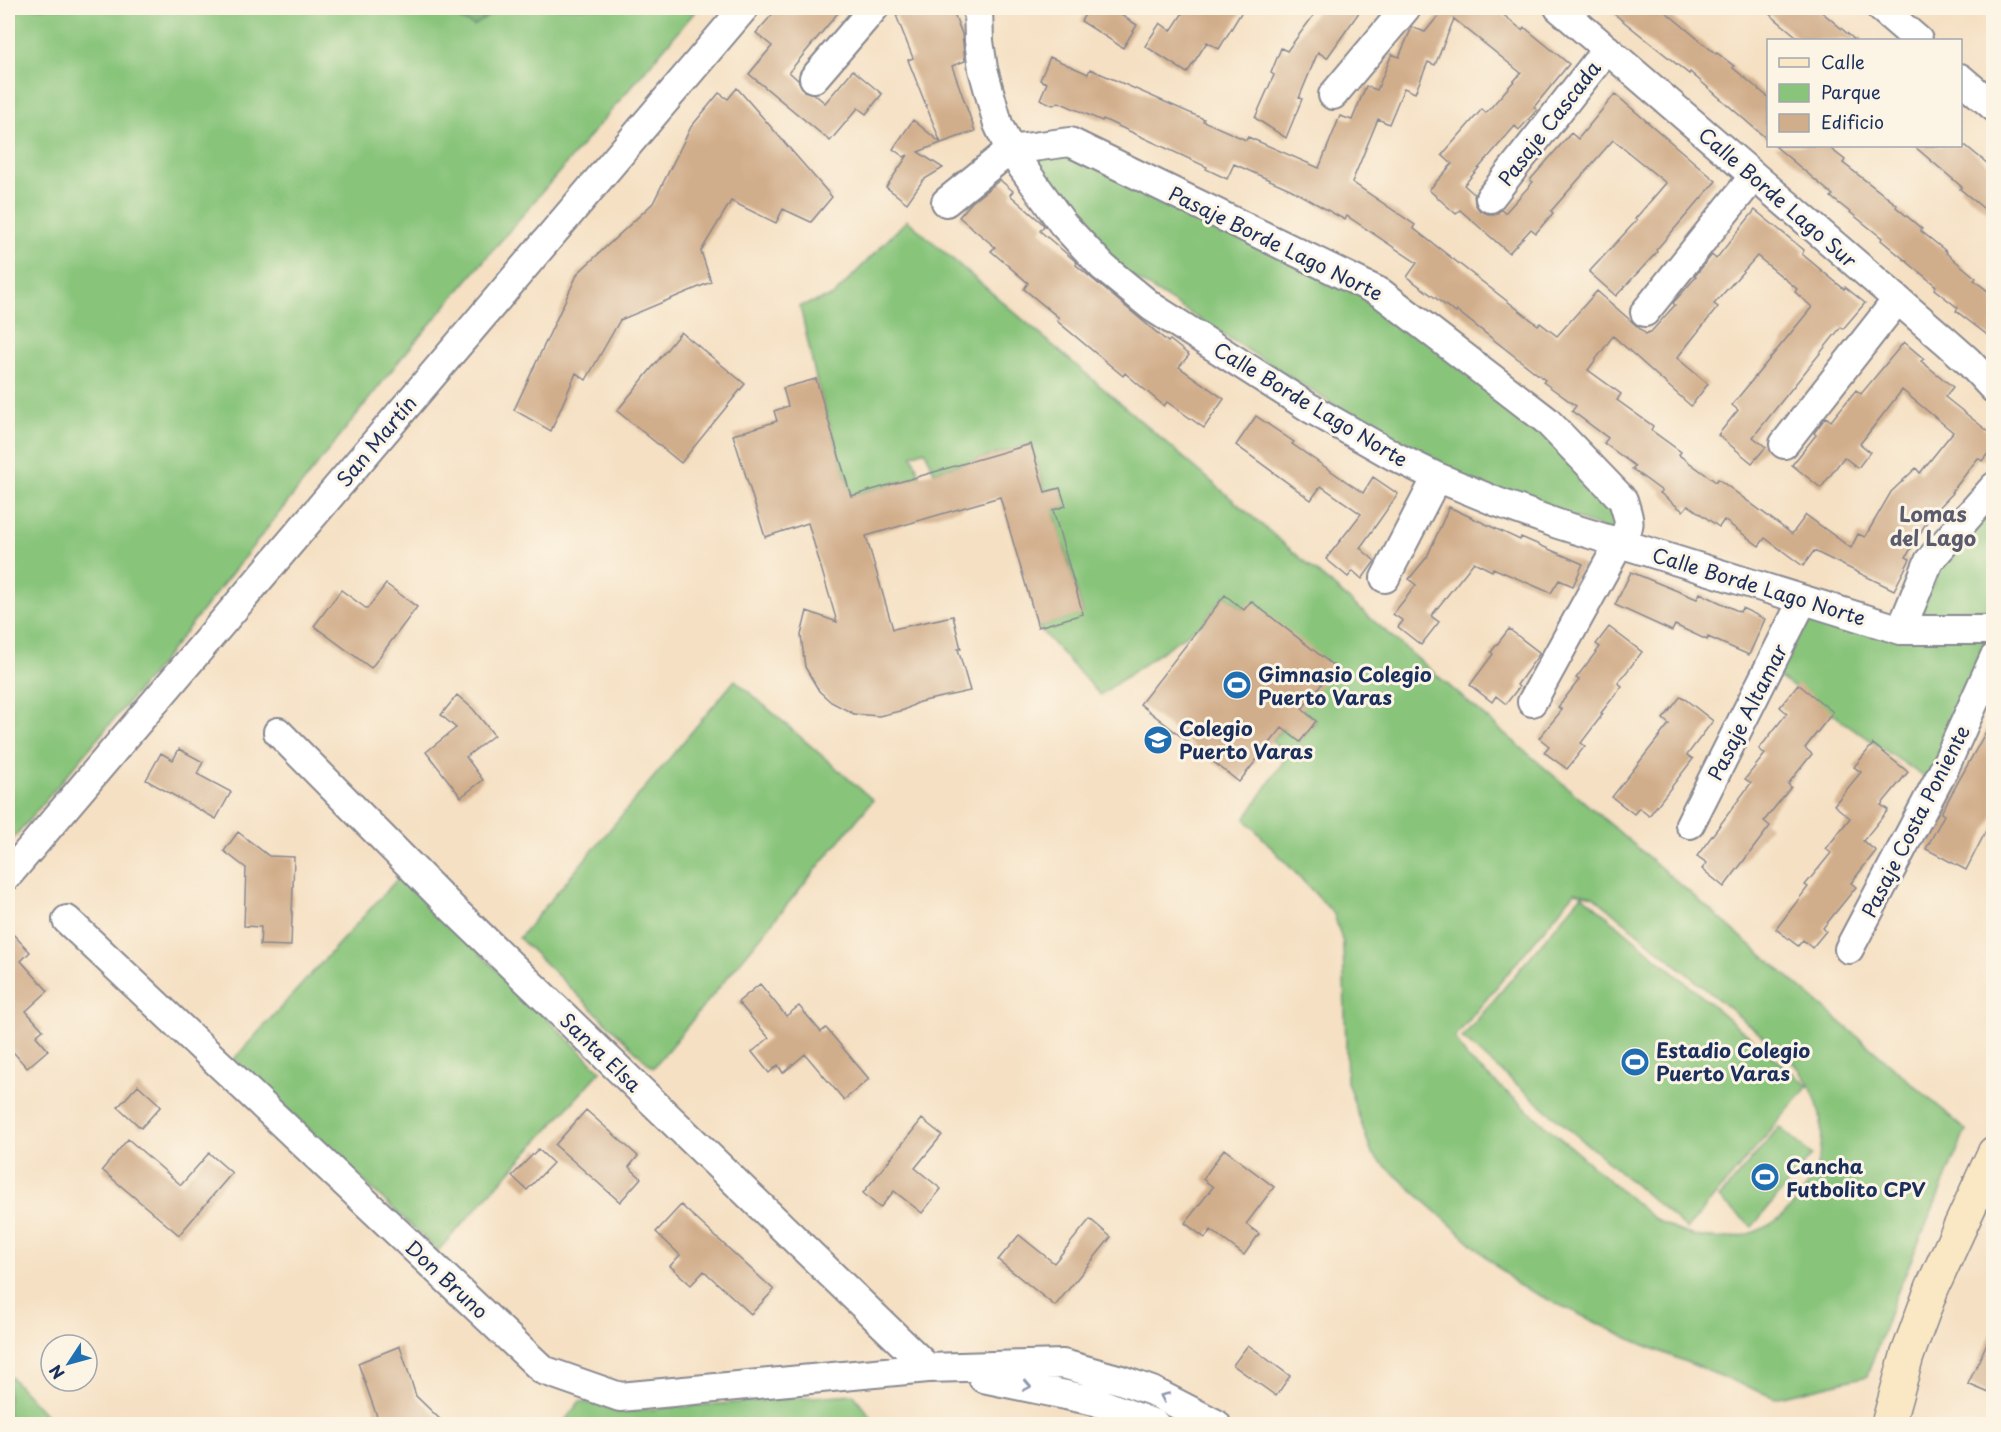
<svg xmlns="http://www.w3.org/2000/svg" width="2001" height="1432" font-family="'Playpen Sans',sans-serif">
  <rect width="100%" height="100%" fill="#fcf5e5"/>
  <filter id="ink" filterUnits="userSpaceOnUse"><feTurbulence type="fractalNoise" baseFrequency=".0167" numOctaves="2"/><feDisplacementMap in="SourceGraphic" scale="12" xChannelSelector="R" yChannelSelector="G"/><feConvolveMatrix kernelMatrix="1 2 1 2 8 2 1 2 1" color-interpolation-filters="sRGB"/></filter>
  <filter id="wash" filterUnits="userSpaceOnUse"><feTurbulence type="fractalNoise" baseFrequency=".008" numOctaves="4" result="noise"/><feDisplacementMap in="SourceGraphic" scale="24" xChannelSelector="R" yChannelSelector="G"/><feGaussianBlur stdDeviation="1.35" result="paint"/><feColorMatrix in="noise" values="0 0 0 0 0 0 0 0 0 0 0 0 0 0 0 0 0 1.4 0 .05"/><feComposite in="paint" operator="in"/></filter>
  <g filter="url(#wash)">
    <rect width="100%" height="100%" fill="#f5e0c3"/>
    <path fill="#88c47a" stroke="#527a6c" stroke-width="1.5" fill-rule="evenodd" d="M8,8h690l-299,353 -242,307 -149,177z
      M1069,150l309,149 163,126 75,80 17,34 -205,-74 -323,-206 -82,-106z
      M907,220l1059,910 -73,173 -26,73 -92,22 -136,-55 -121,-58 -146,-131 -25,-72 -4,-139 -9,-29 -89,-95 42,-63 -15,-15 10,-13 18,14 16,-21 -14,-12 -58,-99 -19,-15 -21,27 -104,73 -62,-68 45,-14 -30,-103 12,-4 -5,-18 -15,4 -14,-48 -97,28 -9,-22 -13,5 8,21 -69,20 -35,-117 -16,-73 33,-10zM1575,892l18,4 190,157c100,89 -12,242 -131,164l-185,-159 -12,-21z
      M1993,503v115l-79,2 28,-54z
      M1807,612l186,29 -66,138 -150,-103z
      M735,680l138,120 -220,268 -134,-130z
      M400,876l201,195 -163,180 -204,-192z
      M1582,895l226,191 -121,143 -225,-191z
      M1779,1127l33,28 -60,72 -33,-29z
      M8,1374l46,50h-46z
      M853,1394l24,30h-315l18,-23 44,10z"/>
    <path fill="#6eaa6a" stroke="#446c64" stroke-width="1.5" d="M437,8h63l-26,18z"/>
    <g id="blocks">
      <path fill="#d1ae8b" d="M778,8h64l-53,64 9,8 6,11 10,3 11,9 28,-33 29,24 -16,20 -8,-6 -28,33 -81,-67 23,-28 -16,-13z
        M915,8h37l10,26 3,27 -13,5 23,65 -34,12 -33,-83 5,-2 -17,-43z
        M1089,8h21l27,17 -14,23 -42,-27z
        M1186,8h58l-25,41 -12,-7 -20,31 -42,-27 15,-23 11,8z
        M1319,8h43l-35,50 -9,-6 -19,46 3,1 -16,39 -31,-20 19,-43 -3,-2 10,-25 6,3z
        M1440,8h55l27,22 2,-3 45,37 -35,43 3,3 -18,20 -4,-4 -51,59 10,9 1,10 5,7 8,3h8l5,-4 4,3 28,-31 -3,-2 41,-47 7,6 37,-45 101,87 -60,69 1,2 -41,44 -27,-24 48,-52 -2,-1 31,-36 -53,-43 -62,71 2,2 -17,20 -5,-4 -22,24 -49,-43 -4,4 -27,-24 23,-26 -10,-9 40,-46 4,4 35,-40 -67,-54 -19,46 -7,-3 -13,31 -11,-5 -15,36 -11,-5 -26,63 63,43 -2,3 125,97 2,-2 17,13 40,-45 49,43 3,-2 1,1 25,-28 -2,-2 23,-26 -1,-1 17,-21 4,4 39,-49 49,40 -2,4 42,35 1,-2 20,16 -22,26 -2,-2 -88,110 13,10 -14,16 -34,-28 20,-25 -6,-5 80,-98 -17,-15 2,-3 -40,-33 -43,48 4,3 -41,51 31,26 -17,22 -78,-70 -25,34 33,24 -4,6 36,26 -2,4 30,22 -2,3 37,27 2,-3 74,55 14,-19 45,33 7,-14 7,3 26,-45 25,-24 4,5 33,-41 -51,-42 -42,54 10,8 -12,16 -14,-11 -23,31 -29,-23 24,-30 -2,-2 12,-16 5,4 25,-31 5,4 43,-52 20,17 -3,2 32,26 -8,10 49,39v10l-12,15 -4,-3 -26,34 1,1 -24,25 -23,39 4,2 -16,31 -80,-39 -11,15 -38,-28 -6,8 -35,-26 -5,7 -31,-22 -5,6 -23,-18 2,-2 -30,-22 3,-3 -31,-23 4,-5 -36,-27 4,-5 -33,-24 2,-2 -88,-69 -1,2 -49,-36 10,-14 -70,-47 -2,4 -55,-31 -56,-25 -7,15 -21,-10 1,-2 -104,-48 -1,2 -43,-19 -6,3 -13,-6 7,-16 -7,-3 10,-23 38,17 2,-5 114,50 -1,2 43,19 2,-3 71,31 21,-52 12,4 14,-34 11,4 15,-36 7,3 13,-30 13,5 18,-22z
        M1607,8h54l55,46 1,-1 17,13 -1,2 35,29v43l-78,-68 -1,2z
        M1762,8h55l38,32h-54z
        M737,88l95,109 -21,25 -28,-13 -7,14 -45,-22 -30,50 10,31 -91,38 -34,60 -10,-7 -25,58 -37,-21 64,-137 75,-70 38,-76 28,-34 9,6z
        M913,120l28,23 -23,9 25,16 -20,12 -16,23 -21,-16 22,-32 -4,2 -11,-8z
        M1775,146h52l18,14 -2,3 54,42 -1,2 26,22 -1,2 26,21 -1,1 30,25 -2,2 20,16v44l-38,-29 2,-3 -24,-19 2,-3 -55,-46 1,-2 -51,-41 2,-2z
        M1914,146h52l28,23v48l-34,-28 2,-2z
        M1000,180l13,11 -3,4 32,28 2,3 -4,5 34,29 3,3 -1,2 92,77 2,-2 19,15 -10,12 45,32 -20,29 -37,-26 -3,4 -39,-33 -2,3 -66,-55 2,-3 -35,-29 4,-6 -37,-32 4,-4 -36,-30 13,-15z
        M681,332l64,52 -64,79 -64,-52z
        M816,379l35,117 180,-52 14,48 15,-4 6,18 -13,4 30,104 -45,13 -38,-130 -134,39 27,93 60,-13 8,33h-3l12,42 -51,11 -15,8 -25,6 -25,-2 -23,-12 -12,-11 -14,-24 -4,-32 6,-24 30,11 -29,-99 -43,14 -32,-102 44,-14 -3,-10 14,-5 -5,-18z
        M1256,416l38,26 -2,2 71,49 10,-16 25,17 -38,54 15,13 -13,18 -9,-8 -5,6 -22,-18 35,-45 -40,-28 -10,14 -75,-55z
        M1449,507l71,33 1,-3 62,27 -10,22 -14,-6 -8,13 -58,-25 -1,3 -18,-9 -43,54 8,6 -18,23 -23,-18 5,-6 -10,-7 23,-29 -7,-6 18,-22z
        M1631,572l66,27 3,-6 40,19 2,-4 23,11 -16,36 -41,-18 -1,3 -32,-15 -3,6 -57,-26z
        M386,584l31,23 -46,61 -57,-42 27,-36 26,19z
        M1225,595l19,15 7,-9 84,66 -33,42 14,12 -16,21 -18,-14 -43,54 -99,-78z
        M1609,627l33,25 -24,31 4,3 -21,27 2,1 -22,29 4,3 -18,23 -23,-17 5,-6 -10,-8 23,-28 -4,-3 21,-27 -3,-2 24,-31 -4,-3z
        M1509,629l31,24 -23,32 2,2 -13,17 -10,-8 -4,6 -22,-17 23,-31 -2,-2z
        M1798,684l35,28 -28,36 7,6 -24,30 3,3 -27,34 6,5 -46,61 -22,-18 5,-6 -10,-7 54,-73 -6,-4 20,-25 -6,-5 28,-36 -7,-6z
        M457,695l16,14 21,26 -28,22 17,23 -22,17 -35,-45 30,-24 -15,-13z
        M1681,696l32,25 -26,34 6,4 -44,57 -10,-8 -5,6 -22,-17 57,-73 -6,-5z
        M1994,717v98l-28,55 -40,-21 18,-34 -3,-2z
        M1873,744l35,28 -27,33 7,5 -25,31 13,10 -25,32 5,4 -33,41 3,3 -14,17 -9,-8 -5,6 -22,-17 32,-42 -3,-2 26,-32 -5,-4 24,-31 -16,-13 27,-33 -7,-5z
        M179,749l24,13 -6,12 34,18 -15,27 -70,-39 15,-27 12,7z
        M238,832l31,24 25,1 -3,89 -31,-1 1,-18 -17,-1 2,-58 -22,-17z
        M8,929l22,23 -9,9 27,30 -22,20 17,19 -7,6 12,14 -21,18 -19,-22z
        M760,984l26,32 13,-10 22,26 5,-4 43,51 -25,21 -39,-46 -22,19 -5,-8 -9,8 -17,-21 17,-14 -31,-36z
        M138,1085l23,21 -20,22 -23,-21z
        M586,1110l52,46 -9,11 12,11 -21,24 -65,-57z
        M922,1119l20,16 -27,33 26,21 -19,24 -28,-22 -14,17 -17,-15z
        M128,1139l53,46 28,-32 23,20 -53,62 -77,-65z
        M538,1149l15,14 -26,27 -15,-14z
        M1224,1149l50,38 -28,37 13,10 -15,21 -33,-25 -6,8 -20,-15 28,-36 -10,-8z
        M681,1205l93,85 -23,24 -47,-43 -13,14 -21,-19 10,-11 -24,-23z
        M1090,1219l21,18 -56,69 -57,-46 21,-25 35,28z
        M1994,1328v67l-26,-11z
        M1248,1345l42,31 -14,20 -43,-31z
        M400,1346l16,50 30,29h-66l-22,-62z"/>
    </g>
  </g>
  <g filter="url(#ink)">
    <use href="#blocks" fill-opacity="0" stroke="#888890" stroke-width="1.5"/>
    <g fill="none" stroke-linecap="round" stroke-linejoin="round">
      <g stroke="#888890" stroke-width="32">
        <path id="street" d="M978,8l1,33 4,28 15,55 12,26 53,74 40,43 49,40 158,101 84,48 43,21 60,25 61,22 343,106h93
          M1559,8l389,335 20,18 26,28
          M1881,8l37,32
          M814,78l60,-70
          M1960,78l34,29
          M1333,95l73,-87
          M1490,198l117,-149
          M946,202l64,-52 60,-8 311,151 165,127 77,80c6,21 10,23 -3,42l-88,160
          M1645,312l109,-136
          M1784,444l113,-144
          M1385,578l52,-101
          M1901,630l28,-69 65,-74
          M278,732l175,177 475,459
          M1690,824l113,-224
          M8,875l736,-867
          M67,920l476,450 77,27 308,-29 135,-4 58,16 31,11 64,33
          M1849,949l94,-178 51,-113
          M983,1378l112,23 60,23"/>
      </g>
      <g stroke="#888890" stroke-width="36">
        <path id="secondary" d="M1888,1424l19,-68 25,-68 62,-135"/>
      </g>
      <use href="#street" stroke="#fff" stroke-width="28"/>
      <use href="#secondary" stroke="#fae7c3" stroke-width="33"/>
    </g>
    <defs><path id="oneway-chevron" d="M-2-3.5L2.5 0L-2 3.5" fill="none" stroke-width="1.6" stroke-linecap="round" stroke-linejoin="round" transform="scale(1.5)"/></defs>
    <g stroke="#8d97ae">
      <use href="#oneway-chevron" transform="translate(1027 1386) rotate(11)"/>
      <use href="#oneway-chevron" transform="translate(1164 1397) rotate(-155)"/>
    </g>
  </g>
  <defs>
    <g id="stadium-disc" transform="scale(1.5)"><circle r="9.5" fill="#1f6fb2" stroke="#fcf5e5"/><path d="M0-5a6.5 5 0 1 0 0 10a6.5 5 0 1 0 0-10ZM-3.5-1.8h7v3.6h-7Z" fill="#fff"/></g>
    <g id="school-disc" transform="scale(1.5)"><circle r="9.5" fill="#1f6fb2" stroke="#fcf5e5"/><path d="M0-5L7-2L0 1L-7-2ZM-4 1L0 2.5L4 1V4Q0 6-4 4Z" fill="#fff"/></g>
  </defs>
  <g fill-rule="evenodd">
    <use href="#stadium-disc" x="1237" y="685"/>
    <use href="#school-disc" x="1158" y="740"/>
    <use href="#stadium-disc" x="1635" y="1062"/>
    <use href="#stadium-disc" x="1765" y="1177"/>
  </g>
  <g text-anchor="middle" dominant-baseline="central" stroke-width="6" stroke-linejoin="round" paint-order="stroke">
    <g font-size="20" fill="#1b2f5e" stroke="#fcf5e5">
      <text transform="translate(1549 123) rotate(-52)">Pasaje Cascada</text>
      <text transform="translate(1778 197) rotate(41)">Calle Borde Lago Sur</text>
      <text transform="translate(1276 243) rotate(26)">Pasaje Borde Lago Norte</text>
      <text transform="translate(1311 404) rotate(31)">Calle Borde Lago Norte</text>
      <text transform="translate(376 441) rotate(-50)">San Martín</text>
      <text transform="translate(1759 586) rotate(17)">Calle Borde Lago Norte</text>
      <text transform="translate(1747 712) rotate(-63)">Pasaje Altamar</text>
      <text transform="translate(1915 821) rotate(-63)">Pasaje Costa Poniente</text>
      <text transform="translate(601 1052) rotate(44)">Santa Elsa</text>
      <text transform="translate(447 1279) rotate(43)">Don Bruno</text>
    </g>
    <g font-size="20" font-weight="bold" fill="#1b2f5e" stroke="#fcf5e5" text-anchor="start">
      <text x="1258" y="674">Gimnasio Colegio<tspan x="1258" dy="23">Puerto Varas</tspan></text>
      <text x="1179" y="728">Colegio<tspan x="1179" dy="23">Puerto Varas</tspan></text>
      <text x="1656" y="1050">Estadio Colegio<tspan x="1656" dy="23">Puerto Varas</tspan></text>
      <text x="1786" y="1166">Cancha<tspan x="1786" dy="23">Futbolito CPV</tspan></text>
    </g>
    <g font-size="21" font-weight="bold" fill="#5b5b6e" stroke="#fcf5e5">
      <text x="1933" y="513">Lomas<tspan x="1933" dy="24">del Lago</tspan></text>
    </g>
  </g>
  <rect width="2001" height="1432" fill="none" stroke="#fcf5e5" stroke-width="30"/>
  <rect x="1767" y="39" width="195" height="108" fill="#fcf5e5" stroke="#a2a6af" stroke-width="1.5"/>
  <rect x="1779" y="58" width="30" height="9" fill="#fae7c3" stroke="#a2a6af" stroke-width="1.5"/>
  <text x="1821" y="69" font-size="18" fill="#1b2f5e">Calle</text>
  <rect x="1779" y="84" width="30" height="18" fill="#88c47a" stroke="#a2a6af" stroke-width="1.5"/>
  <text x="1821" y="99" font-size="18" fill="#1b2f5e">Parque</text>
  <rect x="1779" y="114" width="30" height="18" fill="#d1ae8b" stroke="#a2a6af" stroke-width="1.5"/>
  <text x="1821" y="129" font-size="18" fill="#1b2f5e">Edificio</text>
  <g transform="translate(69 1363) rotate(234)"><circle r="28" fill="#fcf5e5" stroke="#a2a6af" stroke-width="1.5"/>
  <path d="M0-4.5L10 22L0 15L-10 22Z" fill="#1f6fb2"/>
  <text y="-9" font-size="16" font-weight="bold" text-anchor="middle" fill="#1b2f5e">N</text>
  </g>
</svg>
